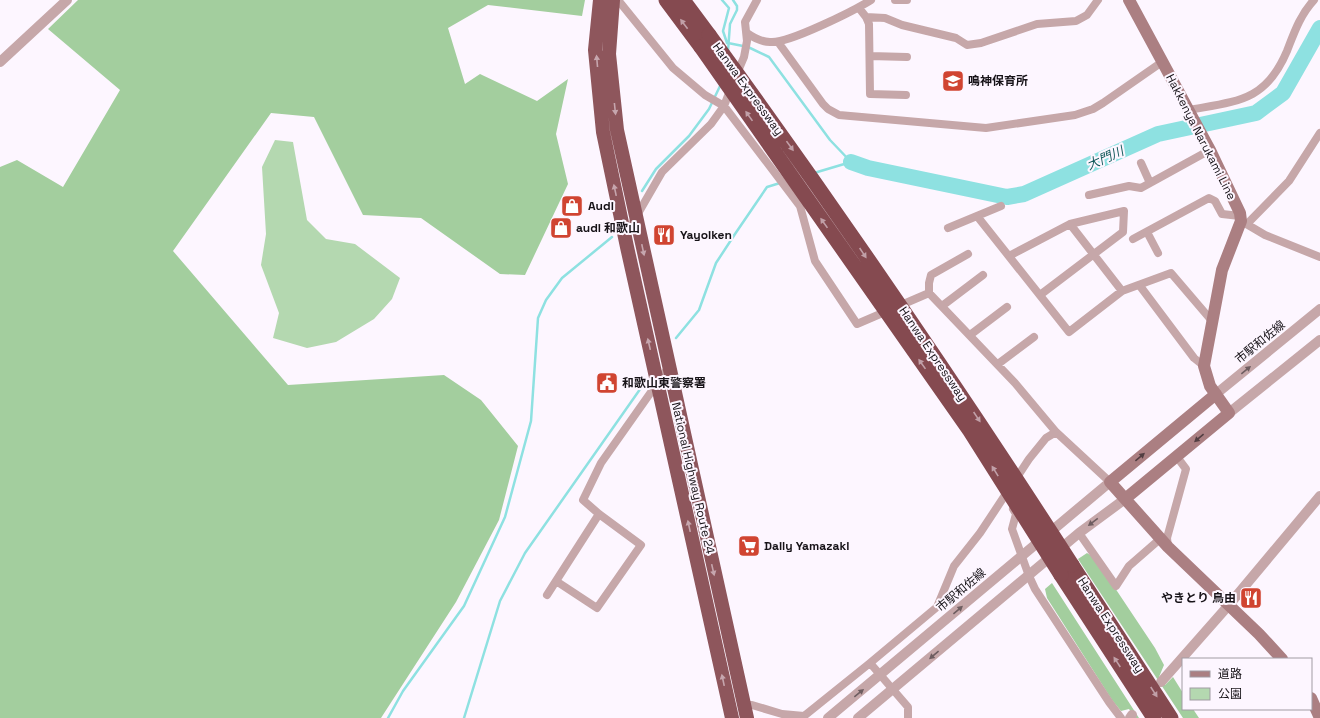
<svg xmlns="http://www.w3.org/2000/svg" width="1320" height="718" font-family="'Space Grotesk','Noto Sans JP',sans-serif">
  <rect width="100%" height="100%" fill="#fdf6ff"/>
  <path fill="#b4d8b0" d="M275,140l18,2 14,78 19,19 29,5 45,34 -8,21 -18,20 -38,23 -29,6 -34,-10 6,-25 -18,-48 5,-31 -4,-67z"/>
  <path fill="#a3ce9e" d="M78,0h507l-3,16 -94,-11 -40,23 17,56 15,-10 57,27 31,-22 -12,55 12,50 -43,91 -25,-1 -79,-56 -58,-3 -49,-98 -43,-4 -98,138 115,134 156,-10 37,25 37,46 -19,74 -43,82 -75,116h-381v-551l17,-7 46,27 57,-97 -72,-61z
    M1087,553l8,5 60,90 9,17 -5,12 6,8 8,-8 10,16v16h10l6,9h-16l-105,-159z
    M1052,583l87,135h-4l-6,-9 -8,2 -9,-11 -65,-102 -2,-9z"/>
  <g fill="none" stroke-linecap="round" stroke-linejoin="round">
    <path stroke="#8ee1e1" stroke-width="2.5" d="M722,0l7,8 -6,23 4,12
      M728,43l20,4 21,10 61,83 21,22 -37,11
      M728,51l2,-27 7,-14v-4l-4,-6
      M642,191l14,-22 33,-33 20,-27 12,-25
      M676,338l23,-28 17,-47 19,-29 32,-47 13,-4
      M388,718l15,-27 61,-85 41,-89 26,-96 7,-103 8,-18 16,-22 50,-41
      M464,718l36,-117 25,-48 118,-168"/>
    <path stroke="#8ee1e1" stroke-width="16" d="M851,162l17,6 139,29 17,-3 134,-60 98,-21 27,-20 37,-65"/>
    <path stroke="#c6a7a9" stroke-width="8" d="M618,0l55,68 32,27 19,11 76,100 15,55 42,63 72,-31 86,90 41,49 54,50
      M895,0h12
      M859,8l7,9 19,1 17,7 54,13 11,7 14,-2 56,-19 39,-3 11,-6 11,-15
      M866,17l3,7 1,70 36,1
      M747,33c7,5 15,9 23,9 18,2 85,-32 101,-42
      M778,42l45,62 5,5 11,6 147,13 89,-13 18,-6 10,-6 59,-41
      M870,56l37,1
      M736,76l8,-19 3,-16 -2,-19 12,-22
      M1189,110c49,-9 77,-9 98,-59 7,-18 13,-36 27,-51
      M1141,163l9,20
      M1089,195l40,-9 12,2 69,-38
      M977,216l92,116 53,-41
      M1243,222l22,13 55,22
      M1070,224l52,67 49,-18 41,48
      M1247,224l42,-43 31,-48
      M948,228l53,-22
      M1147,232l11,21
      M625,236l37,-64 49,-48 13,-18 7,-18
      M1133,239l76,-41 6,3 7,13 18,2
      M1009,256l61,-32 54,-13 -1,21 -83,63
      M1140,286l54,72 10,8
      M929,293v-10l2,-8 37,-21
      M942,306l41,-31
      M970,335l37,-28
      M998,364l36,-27
      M1013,509l3,5 -4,15 17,47 6,13 74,113 12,16
      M1079,533l37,53 13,-20 31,-27
      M1168,547l-1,-9 19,-69 -9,-12
      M556,581l41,27 44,-63 -42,-31 -16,-14 18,-37 67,-95
      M547,595l52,-81
      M743,705h9l30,9 22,2 66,-53
      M908,718v-11l-38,-44 67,-56 17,-41 26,-33 49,-74 17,-21 10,-6"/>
    <path stroke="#c6a7a9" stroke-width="10" d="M0,62l67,-62
      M1216,394l104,-85
      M1229,413l91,-73
      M1161,682l67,-76 92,-110
      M828,718l282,-236
      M858,718l221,-185 46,-34
      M1130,718l2,-3"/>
    <path stroke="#ab7f82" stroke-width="12" d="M1216,394l-106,88 58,65 91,87 23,25
      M1125,499l104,-86 -19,-27 -6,-20 18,-96 19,-49 -1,-8 -30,-63 -81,-150
      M1311,698l9,20"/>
    <path stroke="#8e565c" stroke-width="14" d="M600,0l-5,50 8,82 24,115 105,471
      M613,0l-4,54 8,76 130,588"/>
    <path stroke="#854a50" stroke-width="15" d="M666,0l35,47
      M683,0l26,35
      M1072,565l99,153
      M1061,575l93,143"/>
    <path stroke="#854a50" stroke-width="15" d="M709,35c126,173 247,350 363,530
      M701,47l269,384 91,144"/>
  </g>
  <defs><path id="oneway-solid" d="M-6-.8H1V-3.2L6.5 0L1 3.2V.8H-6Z"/></defs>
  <g fill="#c1a0a8">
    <use href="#oneway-solid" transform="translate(684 24) rotate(-127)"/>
    <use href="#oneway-solid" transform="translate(749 116) rotate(-125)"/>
    <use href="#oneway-solid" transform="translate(790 146) rotate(54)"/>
    <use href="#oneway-solid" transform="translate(824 223) rotate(-125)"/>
    <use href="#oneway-solid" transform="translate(863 253) rotate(56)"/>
    <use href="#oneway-solid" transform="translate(922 364) rotate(-125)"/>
    <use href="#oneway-solid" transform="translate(977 417) rotate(56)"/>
    <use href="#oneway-solid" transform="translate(995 471) rotate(-122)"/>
    <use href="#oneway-solid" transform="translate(1117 662) rotate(-123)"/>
    <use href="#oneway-solid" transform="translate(1154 692) rotate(57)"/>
  </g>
  <g fill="#c6a6ae">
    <use href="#oneway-solid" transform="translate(597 61) rotate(-95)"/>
    <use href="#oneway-solid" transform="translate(615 109) rotate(84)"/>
    <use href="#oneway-solid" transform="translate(615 190) rotate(-102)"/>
    <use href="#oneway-solid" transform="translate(643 250) rotate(78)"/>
    <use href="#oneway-solid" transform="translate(649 344) rotate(-103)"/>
    <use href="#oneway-solid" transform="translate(689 526) rotate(-102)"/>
    <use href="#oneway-solid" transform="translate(713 570) rotate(77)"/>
    <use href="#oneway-solid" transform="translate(723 680) rotate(-102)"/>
  </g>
  <g fill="#6e5d60">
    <use href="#oneway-solid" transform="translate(1246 370) rotate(-39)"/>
    <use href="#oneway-solid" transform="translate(1093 522) rotate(143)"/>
    <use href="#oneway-solid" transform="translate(958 610) rotate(-40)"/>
    <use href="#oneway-solid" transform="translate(934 655) rotate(140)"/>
    <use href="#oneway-solid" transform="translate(859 693) rotate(-39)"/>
  </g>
  <g fill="#523e42">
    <use href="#oneway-solid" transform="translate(1199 438) rotate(140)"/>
    <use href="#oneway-solid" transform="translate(1140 457) rotate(-40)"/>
  </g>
  <defs>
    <g id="school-square" transform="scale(1.15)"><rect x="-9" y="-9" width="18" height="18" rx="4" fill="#d04431" stroke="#fdf6ff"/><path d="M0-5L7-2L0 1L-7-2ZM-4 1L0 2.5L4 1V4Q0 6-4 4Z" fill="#fff"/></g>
    <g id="shop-square" transform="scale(1.15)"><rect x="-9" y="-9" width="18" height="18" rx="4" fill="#d04431" stroke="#fdf6ff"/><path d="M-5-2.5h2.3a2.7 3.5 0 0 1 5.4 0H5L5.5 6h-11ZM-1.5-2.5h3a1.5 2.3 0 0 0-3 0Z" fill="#fff"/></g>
    <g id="restaurant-square" transform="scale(1.15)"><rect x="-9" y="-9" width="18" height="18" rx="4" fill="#d04431" stroke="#fdf6ff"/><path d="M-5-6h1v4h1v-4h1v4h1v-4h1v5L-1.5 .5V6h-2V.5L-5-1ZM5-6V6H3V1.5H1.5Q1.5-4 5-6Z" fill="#fff"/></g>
    <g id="civic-square" transform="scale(1.15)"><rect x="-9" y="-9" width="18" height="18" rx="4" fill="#d04431" stroke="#fdf6ff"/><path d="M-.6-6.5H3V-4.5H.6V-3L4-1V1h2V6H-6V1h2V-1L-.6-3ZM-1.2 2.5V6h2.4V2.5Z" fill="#fff"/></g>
    <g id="supermarket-square" transform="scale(1.15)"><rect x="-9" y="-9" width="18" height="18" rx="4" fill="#d04431" stroke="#fdf6ff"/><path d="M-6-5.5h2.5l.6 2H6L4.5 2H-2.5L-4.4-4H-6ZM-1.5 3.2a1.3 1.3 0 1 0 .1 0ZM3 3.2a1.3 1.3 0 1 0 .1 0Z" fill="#fff"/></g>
  </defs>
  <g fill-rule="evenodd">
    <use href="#school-square" x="953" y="81"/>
    <use href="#shop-square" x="572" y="206"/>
    <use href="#shop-square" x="561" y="228"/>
    <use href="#restaurant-square" x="664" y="235"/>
    <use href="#civic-square" x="607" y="383"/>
    <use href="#supermarket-square" x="749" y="546"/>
    <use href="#restaurant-square" x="1251" y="598"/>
  </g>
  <g text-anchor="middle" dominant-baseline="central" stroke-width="4" stroke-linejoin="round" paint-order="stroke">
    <g font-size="12" font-weight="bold" fill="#171318" stroke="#fdf6ff" text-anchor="start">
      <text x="968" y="81">鳴神保育所</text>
      <text x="588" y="206">Audi</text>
      <text x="576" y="228">audi 和歌山</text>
      <text x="680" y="235">Yayoiken</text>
      <text x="622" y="383">和歌山東警察署</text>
      <text x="764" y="546">Daily Yamazaki</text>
      <text x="1236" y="598" text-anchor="end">やきとり 鳥由</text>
    </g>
    <g font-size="12" fill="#171318" stroke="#fdf6ff">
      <text transform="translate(748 89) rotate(54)">Hanwa Expressway</text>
      <text transform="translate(1201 137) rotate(63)">Hakkenya Narukami Line</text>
      <text transform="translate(1260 342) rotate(-39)">市駅和佐線</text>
      <text transform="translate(933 354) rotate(56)">Hanwa Expressway</text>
      <text transform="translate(693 478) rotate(77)">National Highway Route 24</text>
      <text transform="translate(961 590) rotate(-40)">市駅和佐線</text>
      <text transform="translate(1111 625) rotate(57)">Hanwa Expressway</text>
    </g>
    <g font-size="13" font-style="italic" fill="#145b5c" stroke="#fdf6ff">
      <text transform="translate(1105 158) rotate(-24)">大門川</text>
    </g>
  </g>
  <rect x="1182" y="658" width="130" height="52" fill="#fdf6ff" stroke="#a19ba3"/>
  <rect x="1190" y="671" width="20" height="6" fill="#ab7f82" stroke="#a19ba3"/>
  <text x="1218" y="678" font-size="12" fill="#171318">道路</text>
  <rect x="1190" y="688" width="20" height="12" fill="#b4d8b0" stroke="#a19ba3"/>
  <text x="1218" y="698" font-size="12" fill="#171318">公園</text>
</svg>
